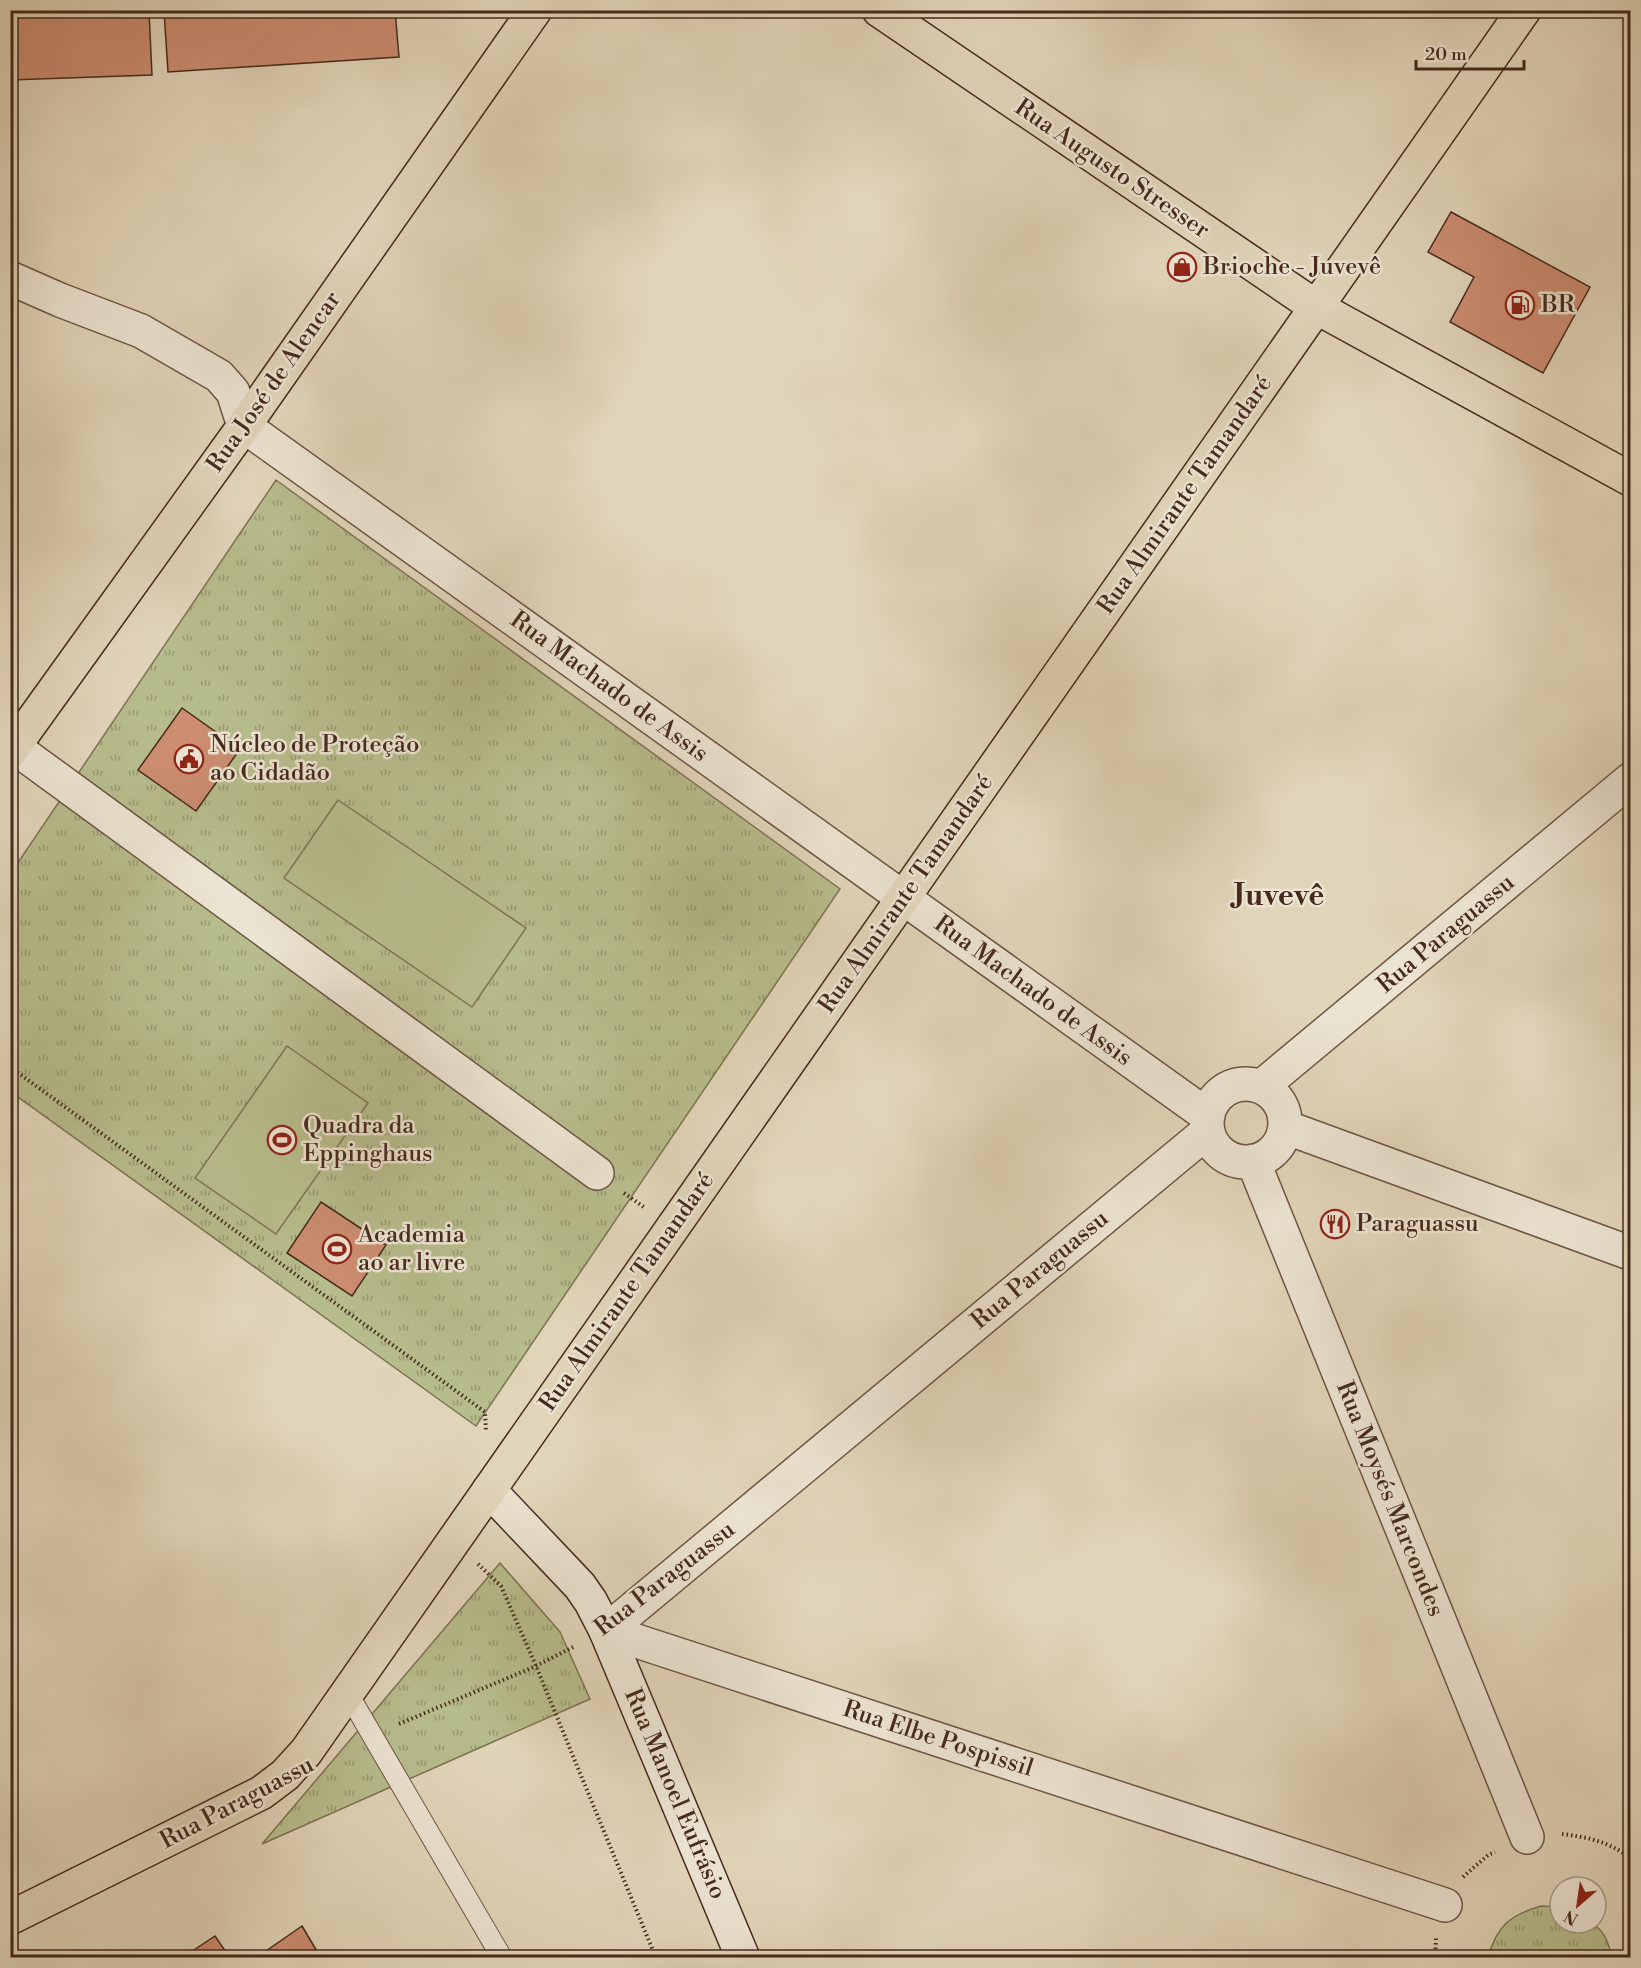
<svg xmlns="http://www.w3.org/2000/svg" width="1641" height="1968" font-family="'Libre Bodoni',serif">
  <defs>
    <pattern id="park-tufts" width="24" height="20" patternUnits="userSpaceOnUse" patternTransform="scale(1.5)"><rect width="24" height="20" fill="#b7bc8c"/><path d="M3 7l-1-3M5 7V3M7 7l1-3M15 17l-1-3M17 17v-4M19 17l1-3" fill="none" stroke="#979972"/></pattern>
  </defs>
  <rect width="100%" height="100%" fill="#e1d5b9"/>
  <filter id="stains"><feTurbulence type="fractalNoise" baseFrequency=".00333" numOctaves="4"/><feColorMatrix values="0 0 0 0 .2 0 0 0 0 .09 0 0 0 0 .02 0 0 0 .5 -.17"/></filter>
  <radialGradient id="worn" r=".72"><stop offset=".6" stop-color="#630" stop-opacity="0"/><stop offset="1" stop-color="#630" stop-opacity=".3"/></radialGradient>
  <path fill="url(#park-tufts)" stroke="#7e7354" stroke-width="1.5" d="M276,480l564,409 -364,537 -465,-334v-219z
    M500,1563l60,69 30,67 -328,145z
    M1541,1906l19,1v16c33,0 43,-3 52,34h-124c9,-31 22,-42 53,-51z"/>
  <path fill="#b7bc8c" stroke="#7e7354" stroke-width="1.5" d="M338,800l188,128 -54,79 -188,-129z
    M287,1046l81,57 -92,131 -81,-56z"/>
  <path fill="#cc8d71" stroke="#462a1c" stroke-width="1.5" d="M395,10l4,47 -231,15 -4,-61z
    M149,12l3,63 -142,5v-63z
    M1451,212l139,75 -47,86 -93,-51 24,-45 -46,-25z
    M182,708l58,41 -44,62 -58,-41z
    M321,1202l65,43 -34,51 -65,-43z
    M302,1926l19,32h-65z
    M215,1936l15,22h-48z"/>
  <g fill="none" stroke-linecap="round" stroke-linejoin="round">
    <g stroke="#6d5543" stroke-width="22">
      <path id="lane" d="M347,1692l155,266"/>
    </g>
    <g stroke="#6d5543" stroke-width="36">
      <path id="street" d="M10,278l50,22 81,31 78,45 14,16 11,34 964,690
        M14,747l583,426
        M1207 1123a39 39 0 1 1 78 0a39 39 0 1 1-78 0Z
        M1261,1087l369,-307
        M1285,1127l345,126
        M1253,1161l274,676
        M606,1631l839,274
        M606,1631l602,-500"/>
    </g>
    <g stroke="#462a1c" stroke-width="36">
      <path id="secondary" d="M489,1490l91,96 11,16 15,29 137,327"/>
    </g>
    <g stroke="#462a1c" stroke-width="36">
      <path id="primary" d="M879,10l437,297 314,172
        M10,752l234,-326 291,-416
        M10,1918l251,-125 24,-18 21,-23 1218,-1742"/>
    </g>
    <path stroke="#462a1c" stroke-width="4" stroke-dasharray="1.5 3" stroke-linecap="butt" d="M10,1067l475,345 1,20
      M624,1193l21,15
      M478,1564l23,22 35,80 120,292
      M399,1724l137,-58 39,-20
      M1562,1834c25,3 48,8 68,24
      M1463,1877l25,-22 7,-3
      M1435,1958l1,-20"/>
    <use href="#lane" stroke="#ece4d2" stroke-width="20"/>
    <use href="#street" stroke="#ece4d2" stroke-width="33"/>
    <use href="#secondary" stroke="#ece4d2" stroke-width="33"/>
    <use href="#primary" stroke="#e1d5b9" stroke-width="33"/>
  </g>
  <defs>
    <g id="shop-ring" transform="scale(1.5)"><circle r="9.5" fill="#ece4d2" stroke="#8f2418" stroke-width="1.5"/><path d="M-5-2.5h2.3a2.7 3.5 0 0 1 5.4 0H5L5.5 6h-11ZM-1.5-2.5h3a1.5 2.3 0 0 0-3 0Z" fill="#8f2418"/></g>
    <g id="fuel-ring" transform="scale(1.5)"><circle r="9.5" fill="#ece4d2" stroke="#8f2418" stroke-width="1.5"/><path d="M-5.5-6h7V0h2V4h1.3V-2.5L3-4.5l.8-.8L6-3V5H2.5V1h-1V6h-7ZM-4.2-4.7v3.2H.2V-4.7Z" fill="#8f2418"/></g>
    <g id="civic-ring" transform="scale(1.5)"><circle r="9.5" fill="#ece4d2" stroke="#8f2418" stroke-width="1.5"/><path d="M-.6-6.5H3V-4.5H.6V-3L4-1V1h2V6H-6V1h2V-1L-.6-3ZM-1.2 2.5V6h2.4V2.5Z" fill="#8f2418"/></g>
    <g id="stadium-ring" transform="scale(1.5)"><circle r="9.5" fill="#ece4d2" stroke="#8f2418" stroke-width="1.5"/><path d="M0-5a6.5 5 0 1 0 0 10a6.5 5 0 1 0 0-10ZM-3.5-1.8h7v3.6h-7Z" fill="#8f2418"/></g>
    <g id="restaurant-ring" transform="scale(1.5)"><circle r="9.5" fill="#ece4d2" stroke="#8f2418" stroke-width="1.5"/><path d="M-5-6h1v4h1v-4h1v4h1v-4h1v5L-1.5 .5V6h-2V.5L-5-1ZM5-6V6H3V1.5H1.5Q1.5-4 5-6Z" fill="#8f2418"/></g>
  </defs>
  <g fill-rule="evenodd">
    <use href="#shop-ring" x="1182" y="267"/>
    <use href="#fuel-ring" x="1520" y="305"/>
    <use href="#civic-ring" x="189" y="759"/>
    <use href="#stadium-ring" x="282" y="1140"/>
    <use href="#restaurant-ring" x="1335" y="1224"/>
    <use href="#stadium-ring" x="337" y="1249"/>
  </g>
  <g text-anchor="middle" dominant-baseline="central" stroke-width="5" stroke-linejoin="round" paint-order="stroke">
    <g font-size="24" fill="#462a1c" stroke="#ece4d2">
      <text transform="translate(1112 169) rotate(34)">Rua Augusto Stresser</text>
      <text transform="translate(274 382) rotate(-55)">Rua José de Alencar</text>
      <text transform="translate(1185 495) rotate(-55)">Rua Almirante Tamandaré</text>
      <text transform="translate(609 687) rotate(36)">Rua Machado de Assis</text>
      <text transform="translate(906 894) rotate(-55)">Rua Almirante Tamandaré</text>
      <text transform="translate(1446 934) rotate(-40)">Rua Paraguassu</text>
      <text transform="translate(1033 991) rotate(36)">Rua Machado de Assis</text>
      <text transform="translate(1040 1270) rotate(-40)">Rua Paraguassu</text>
      <text transform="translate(627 1292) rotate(-55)">Rua Almirante Tamandaré</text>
      <text transform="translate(1390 1499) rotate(68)">Rua Moysés Marcondes</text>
      <text transform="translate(665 1579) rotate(-38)">Rua Paraguassu</text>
      <text transform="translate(938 1739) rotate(18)">Rua Elbe Pospissil</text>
      <text transform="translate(675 1794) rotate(67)">Rua Manoel Eufrásio</text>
      <text transform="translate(237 1803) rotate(-28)">Rua Paraguassu</text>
    </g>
    <g font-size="24" fill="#462a1c" stroke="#ece4d2" text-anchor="start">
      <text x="1203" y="267">Brioche - Juvevê</text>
      <text x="1541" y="305">BR</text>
      <text x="210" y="745">Núcleo de Proteção<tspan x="210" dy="28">ao Cidadão</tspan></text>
      <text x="303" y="1126">Quadra da<tspan x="303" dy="28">Eppinghaus</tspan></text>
      <text x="1356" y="1224">Paraguassu</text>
      <text x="358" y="1235">Academia<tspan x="358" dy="28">ao ar livre</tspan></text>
    </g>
    <g font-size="30" font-weight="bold" fill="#462a1c" stroke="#ece4d2">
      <text x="1279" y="896">Juvevê</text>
    </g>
  </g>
  <rect width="1641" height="1968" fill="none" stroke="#e1d5b9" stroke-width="36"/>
  <rect x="12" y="12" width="1617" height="1944" fill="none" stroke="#462a1c" stroke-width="3"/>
  <rect x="18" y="18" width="1605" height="1932" fill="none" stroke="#462a1c" stroke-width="1.5"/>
  <g transform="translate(1578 1905) rotate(209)"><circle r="28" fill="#ece4d2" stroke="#aa9a89" stroke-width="1.5"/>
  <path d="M0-4.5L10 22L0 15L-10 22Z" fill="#8f2418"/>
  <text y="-9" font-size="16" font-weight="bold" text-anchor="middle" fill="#462a1c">N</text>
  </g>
  <path d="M1416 60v9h108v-9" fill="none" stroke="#462a1c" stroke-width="3"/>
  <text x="1425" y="60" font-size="18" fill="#462a1c" stroke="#ece4d2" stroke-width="4.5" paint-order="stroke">20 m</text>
  <rect width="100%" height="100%" filter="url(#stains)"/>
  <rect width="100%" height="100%" fill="url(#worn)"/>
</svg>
